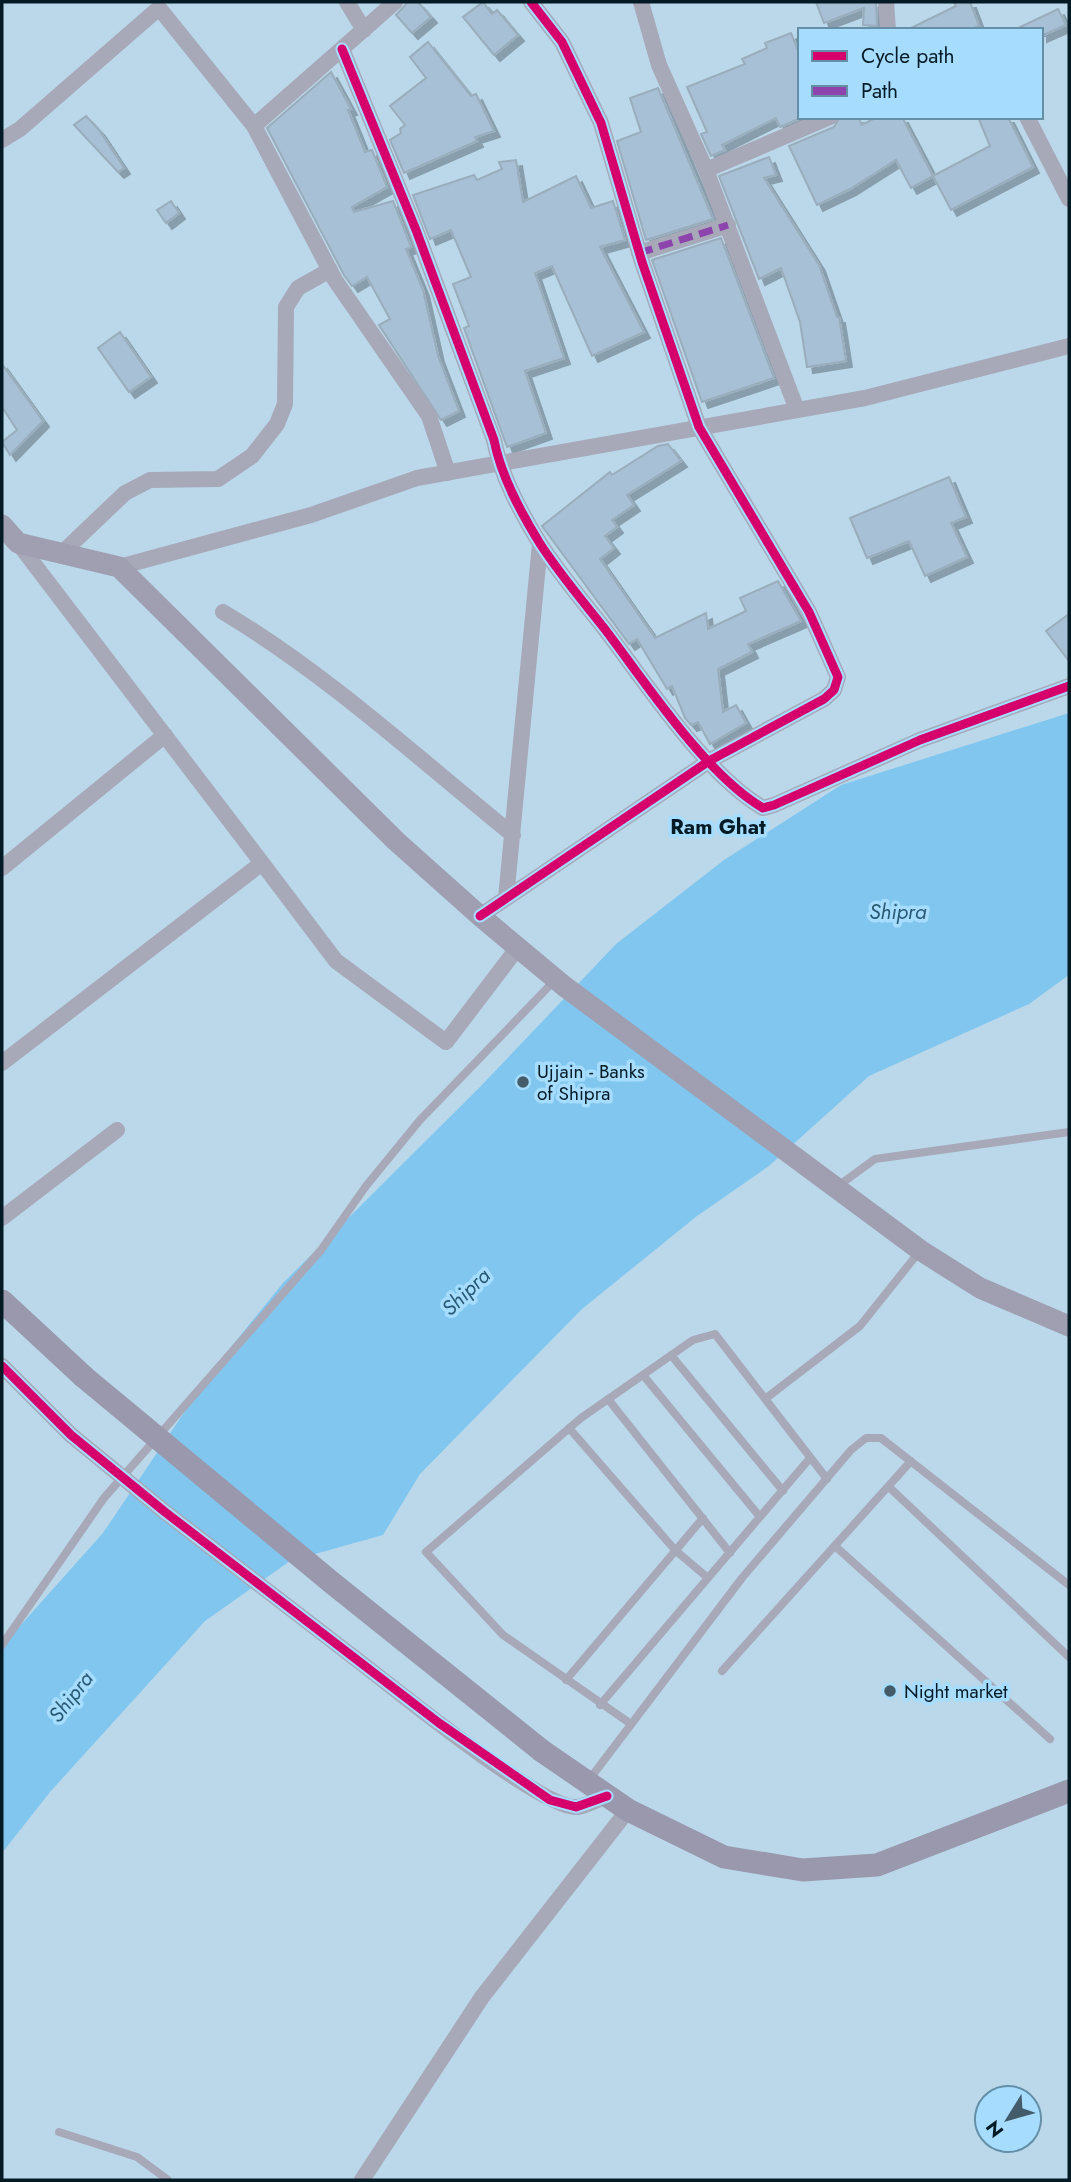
<svg xmlns="http://www.w3.org/2000/svg" width="1071" height="2182" font-family="Jost,sans-serif">
  <defs>
    <filter id="shadow"><feDropShadow dx="6" dy="6" stdDeviation="0" flood-color="#0004"/></filter>
  </defs>
  <rect width="100%" height="100%" fill="#bad8ea"/>
  <path fill="#80c6ef" d="M1069,713v262l-40,29 -160,72 -100,90 -72,50 -115,93 -162,165 -37,61 -93,26 -85,60 -155,171 -48,61v-207l101,-113 111,-165 69,-85 196,-195 137,-144 108,-84 117,-75z"/>
  <path fill="#a8c0d5" stroke="#99adbc" stroke-width="2" filter="url(#shadow)" d="M408,2h10l13,15 -19,16 -16,-18z
    M483,2l9,12 5,-4 21,25 -24,20 -31,-38z
    M816,2h60l1,24 -14,-1 1,-17 -40,15z
    M954,2h16l9,24 -10,4h-62l49,-24z
    M1058,9l8,16 -25,11v-6h-27z
    M791,33l9,23 1,62 -21,9 -4,-9 -54,27 3,5 -14,6 -10,-22 6,-2 -20,-45 58,-23 -3,-5 25,-11 -2,-5z
    M428,42l43,54 5,-2 18,37 -19,6 2,4 -73,32 -14,-33 11,-7 -1,-4 5,-4 -15,-19 36,-28 -16,-21z
    M331,72l20,37 -3,1 17,42 7,-2 15,37 -35,20 2,5 39,-11 18,46 -5,2 17,41 15,66 21,55 -18,9 -62,-95 11,-6 -23,-42 -15,9 -8,-11 -77,-147z
    M658,88l55,131 -67,21 -29,-99 24,-9 -11,-34z
    M86,116l13,14 25,38 -6,4 -44,-47z
    M840,117h18l4,8 15,-8h25l31,59 -22,12 -15,-28 -46,29 -33,16 -28,-59 45,-19z
    M978,117h30l25,50 -82,43 -18,-34 57,-30z
    M769,157l7,18 -12,3 55,87 18,52h2l7,44 -39,6 -7,-45 -19,-54 -22,11 -40,-103z
    M516,160l7,42 53,-26 15,32 22,-7 12,39 -25,7 44,85 -52,24 -40,-90 -17,7 29,85 -39,13 21,62 -39,14 -43,-119 5,-2 -16,-42 18,-7 -20,-47 -21,9 -17,-44 61,-20 3,5 25,-11 -3,-7z
    M171,201l8,12 -13,10 -9,-13z
    M721,238l53,140 -72,24 -50,-142z
    M120,332l31,45 -22,15 -31,-44z
    M2,364l41,57 -33,34 -8,-13 15,-12 -15,-23z
    M668,444l13,17 -54,34 7,10 -22,15 5,7 -12,9 9,12 -14,11 55,79 51,-25 2,16 38,-18 -6,-13 38,-17 23,40 -53,23 4,8 -34,17 5,43 13,-7 10,18 -36,21 -12,-22 -7,3 -6,-7 -13,-32 -5,3 -30,-50 -8,5 -87,-118 68,-54 2,3 46,-29z
    M949,477l17,40 -15,6 16,34 -42,19 -16,-35 -42,17 -17,-40z
    M1069,614v47l-23,-30z"/>
  <g fill="none" stroke-linecap="round" stroke-linejoin="round">
    <path stroke="#a7a8b8" stroke-width="8" d="M838,1186l37,-27 194,-27
      M671,1355l112,136
      M643,1375l117,142
      M608,1399l122,154
      M765,1399l95,-73 59,-74
      M569,1428l106,122 33,28
      M889,1487l180,170
      M835,1546l215,193
      M2,1645l102,-147 217,-248 45,-64 54,-66 134,-139
      M722,1671l189,-210
      M566,1680l137,-162
      M600,1705l210,-247
      M631,1724l-128,-89 -77,-83 155,-134 112,-78 22,-6 112,145
      M589,1780l153,-202 109,-128 15,-12h15l188,147
      M59,2132l78,25 31,23"/>
    <path stroke="#a7a8b8" stroke-width="16" d="M347,2l17,28
      M641,2l18,63 47,105 91,240
      M886,2l2,28
      M342,49l74,181 78,210c7,36 26,71 45,102 19,30 43,58 65,86 42,55 101,146 159,180l11,-3 146,-65 149,-54
      M1027,117l42,82
      M254,126l81,154 94,136 19,57
      M2,140l18,-11 139,-121 95,118 141,-124
      M706,170l124,-53
      M639,253l89,-28
      M62,553l63,-60 25,-13 68,-1 34,-23 25,-32 8,-20 1,-97 12,-19 32,-18
      M119,567l192,-52 106,-37 448,-80 204,-52
      M223,612c104,62 196,147 290,223
      M262,863l74,98 110,81 73,-96
      M2,868l163,-133
      M506,898l34,-354
      M480,916l229,-155 115,-62 10,-9 4,-13 -29,-65 -110,-185 -57,-165 -41,-139 -39,-81 -31,-40
      M2,1063l260,-200 -244,-320
      M2,1218l115,-88
      M2,1366l69,69
      M369,1669c32,25 175,141 208,138 10,-1 21,-8 30,-11
      M362,2180l120,-183 146,-187"/>
    <path stroke="#9f9fb1" stroke-width="21" d="M2,525l16,18 101,24 277,274 84,75 84,70 356,264 60,38 89,38"/>
    <path stroke="#9998ac" stroke-width="23" d="M2,1301l82,76
      M542,1751l86,59 96,47 79,13 74,-5 192,-74"/>
    <path stroke="#a7a8b8" stroke-width="16" d="M71,1435l94,77 204,157"/>
    <path stroke="#9998ac" stroke-width="23" d="M84,1377l247,205 211,169"/>
    <path stroke="#8e44ad" stroke-width="7" stroke-dasharray="14 7" stroke-linecap="butt" d="M639,253l89,-28"/>
    <g stroke="#a6ddfe" stroke-width="13">
      <path id="cycleway" d="M342,49l74,181 78,210c7,36 26,71 45,102 19,30 43,58 65,86 42,55 101,146 159,180l11,-3 146,-65 149,-54
        M480,916l229,-155 115,-62 10,-9 4,-13 -29,-65 -110,-185 -57,-165 -41,-139 -39,-81 -31,-40
        M2,1366l69,69 94,77 274,211 111,77 26,7 31,-11"/>
    </g>
    <use href="#cycleway" stroke="#d6006c" stroke-width="9"/>
  </g>
  <g fill="#445c6a" stroke="#a6ddfe" stroke-width="2.5">
    <circle cx="523" cy="1082" r="7"/>
    <circle cx="890" cy="1691" r="7"/>
  </g>
  <g text-anchor="middle" dominant-baseline="central" stroke-width="7" stroke-linejoin="round" paint-order="stroke">
    <g font-size="19" fill="#041a25" stroke="#a6ddfe" text-anchor="start">
      <text x="537" y="1071">Ujjain - Banks<tspan x="537" dy="22">of Shipra</tspan></text>
      <text x="904" y="1691">Night market</text>
    </g>
    <g font-size="21" font-weight="bold" fill="#041a25" stroke="#a6ddfe">
      <text x="718" y="827">Ram Ghat</text>
    </g>
    <g font-size="21" font-style="italic" fill="#285872" stroke="#a6ddfe">
      <text x="898" y="912">Shipra</text>
      <text transform="translate(466 1292) rotate(-44)">Shipra</text>
      <text transform="translate(71 1697) rotate(-52)">Shipra</text>
    </g>
  </g>
  <rect width="1071" height="2182" fill="none" stroke="#041a25" stroke-width="7"/>
  <rect x="798" y="28" width="245" height="91" fill="#a6ddfe" stroke="#658fa7" stroke-width="2"/>
  <rect x="812" y="51" width="35" height="10" fill="#d6006c" stroke="#658fa7" stroke-width="2"/>
  <text x="861" y="63" font-size="21" fill="#041a25">Cycle path</text>
  <rect x="812" y="86" width="35" height="10" fill="#8e44ad" stroke="#658fa7" stroke-width="2"/>
  <text x="861" y="98" font-size="21" fill="#041a25">Path</text>
  <g transform="translate(1008 2119) rotate(233)"><circle r="33" fill="#a6ddfe" stroke="#658fa7" stroke-width="2"/>
  <path d="M0-5L12 26L0 18L-12 26Z" fill="#445c6a"/>
  <text y="-10" font-size="19" font-weight="bold" text-anchor="middle" fill="#041a25">N</text>
  </g>
</svg>
